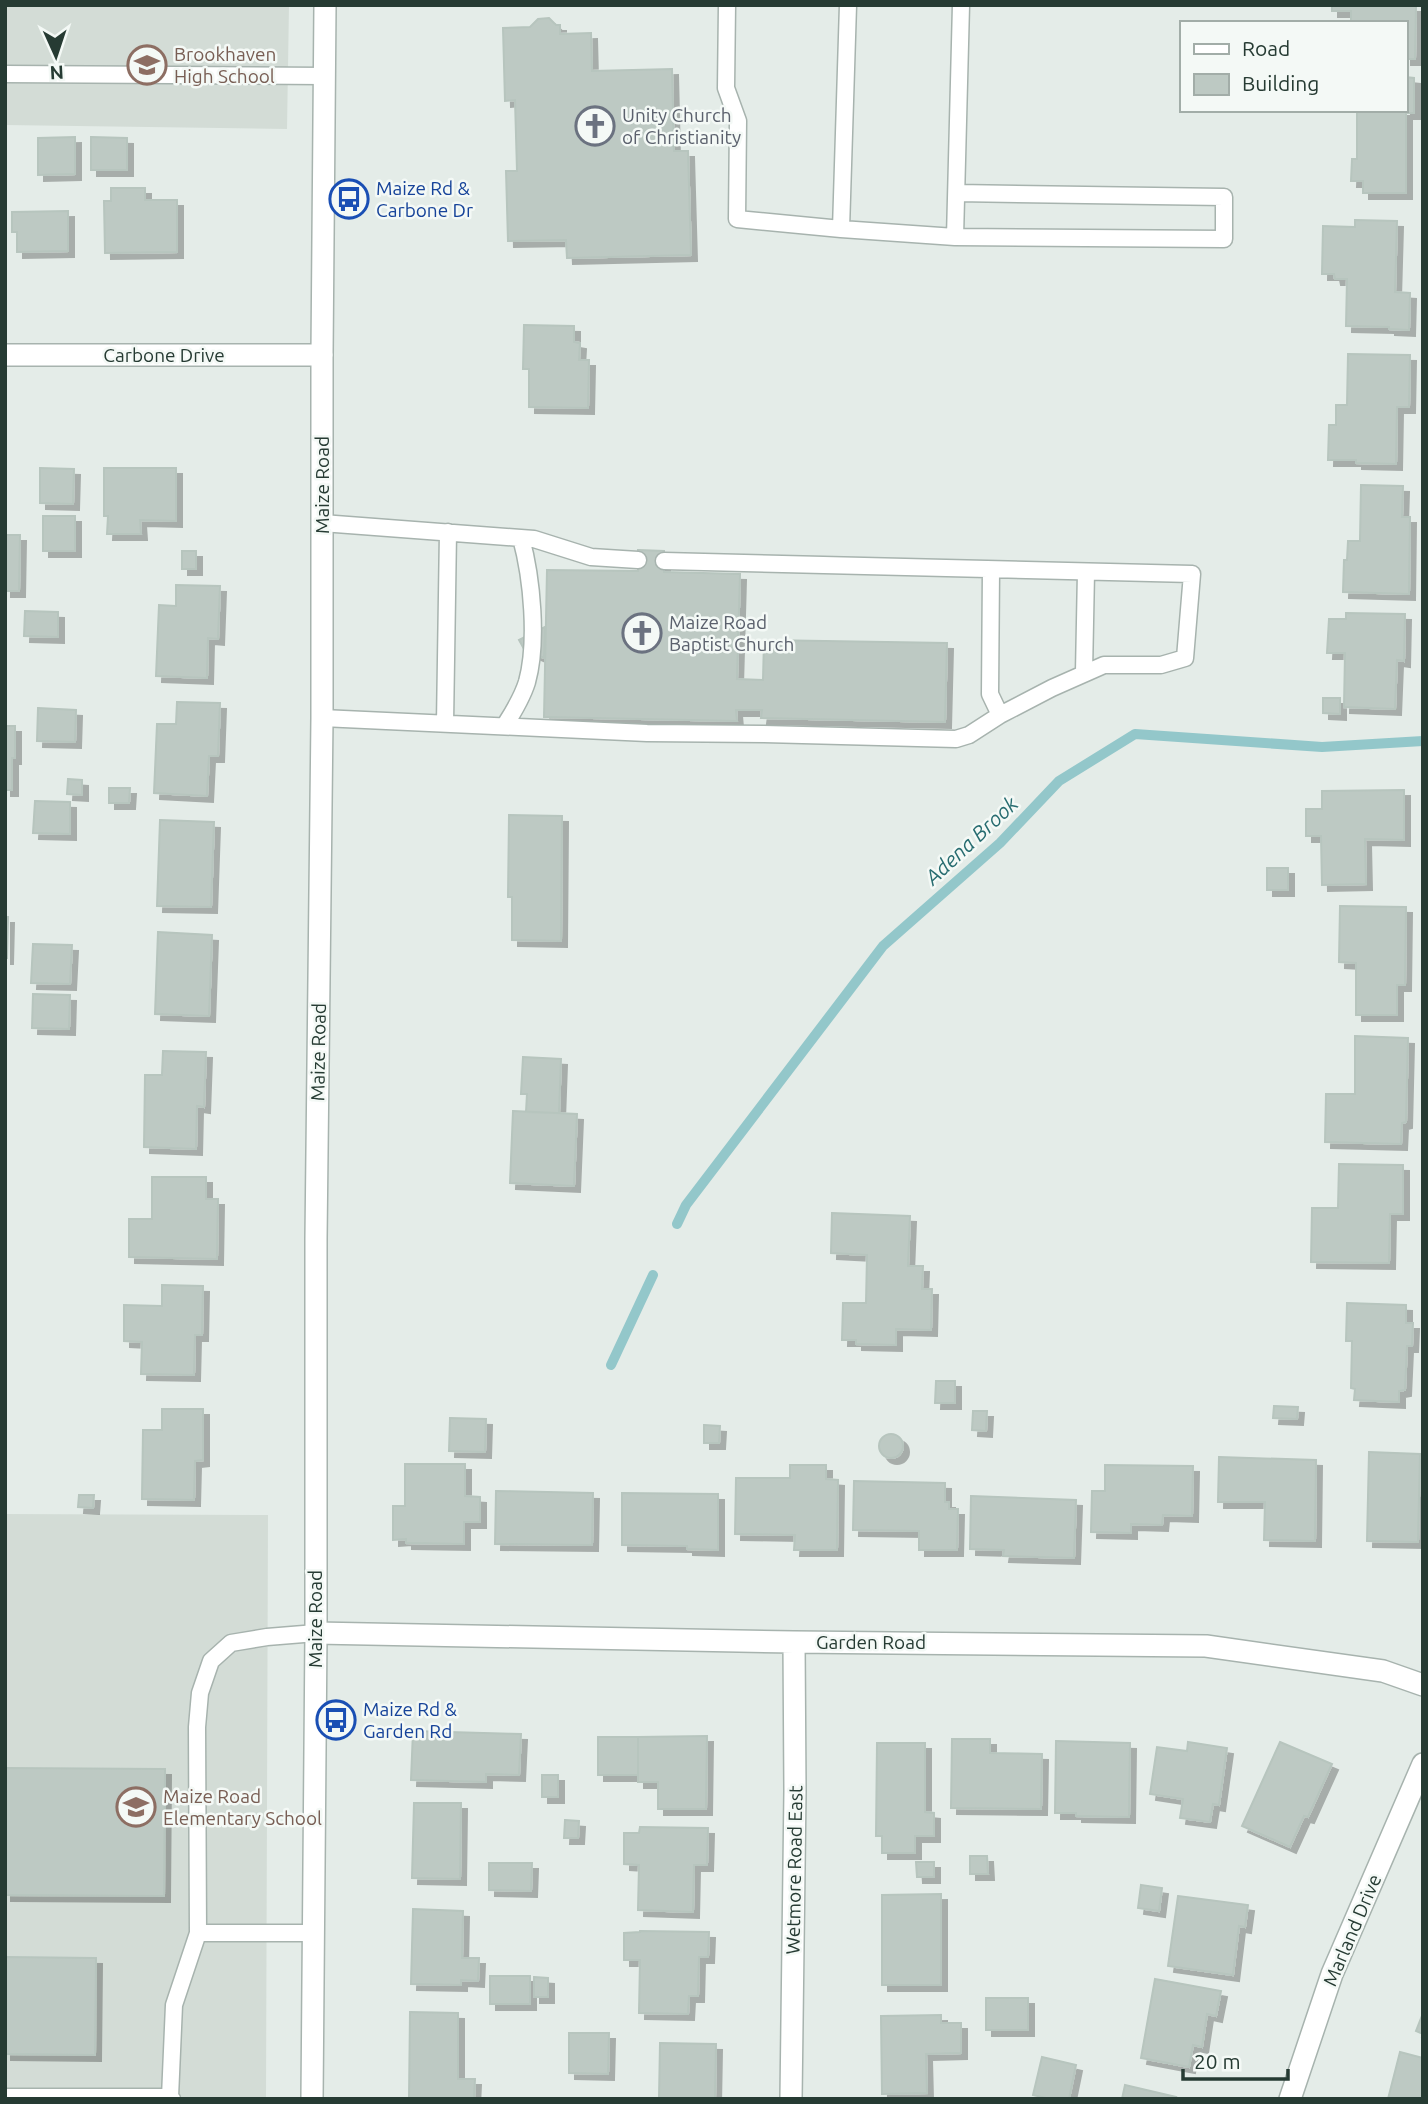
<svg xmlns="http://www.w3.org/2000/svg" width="1428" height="2104" font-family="Ubuntu,sans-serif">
  <defs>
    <filter id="shadow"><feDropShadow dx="6" dy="6" stdDeviation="0" flood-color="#0004"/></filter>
  </defs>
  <rect width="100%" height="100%" fill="#e4ece8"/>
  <path fill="#d3dcd6" d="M5,5h284l-2,124 -282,-4z
    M5,1514l263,1 -2,584h-261z"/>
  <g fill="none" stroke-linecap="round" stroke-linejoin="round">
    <path stroke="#93c7ca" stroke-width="10" d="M677,1224l9,-19 197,-259 117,-103 59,-62 76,-47 187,13 101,-6
      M611,1365l42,-90"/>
  </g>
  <path fill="#bdc9c3" stroke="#b7c5be" stroke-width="2" filter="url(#shadow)" d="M1332,5l84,1 -1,53h-10v-36h-54v-12h-19z
    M549,18l7,7h4v9l31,-1 1,38 80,-2 2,82h14l3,104 -124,3 -1,-18 -58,1 -2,-70h11l-2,-71 -10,1 -2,-73 27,-1 8,-8z
    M1405,77l9,1v35h-8v80h-43v-12h-12l1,-22h5v-49h48z
    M75,137v37l-37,1v-37z
    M91,137l36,1v32h-36z
    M111,188h34v12h32v52l-72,1 -1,-52h7z
    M68,211v40l-51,1v-20h-5v-20z
    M1355,220l42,1 -2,71 15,1 -1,37 -20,-1v-2l-43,-1 1,-47h-12l-1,-5h-12l1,-48 32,1z
    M524,325l50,1v16l6,1 -1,17h10l-1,48 -59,-1v-38h-6z
    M1348,354l62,1 -1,52h-12l-1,57 -40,-1v-3h-28l1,-35h7v-20h11z
    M40,468l34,1 -1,35 -33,-1z
    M104,468h72v53l-36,-1 1,14h-34l1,-18h-4z
    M1361,485l42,1 -1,31h8l-1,77 -66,-2 1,-32h3l1,-19h12z
    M43,516h32v35h-32z
    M5,535h15l-1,56h-14z
    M638,550l26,1v21l76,2 -3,105 26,1 1,-40 183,3 -2,79 -184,-4 1,-8h-26l1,11 -193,-4 3,-147 91,1z
    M182,551h14v18h-14z
    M176,585l44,1 -2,53 -10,-1 -1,40 -51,-2 3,-71 17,1z
    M25,611l33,1v25l-34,-1z
    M1346,613l59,1 -1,47 -7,-1 -2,49 -51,-2 1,-54h-18l2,-34h17z
    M545,627l-1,31 -20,-9 -5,-9z
    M1323,698h17v16l-17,-1z
    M177,702l43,1 -2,53h-9l-2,40 -53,-3 3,-69h19z
    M38,708l38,2 -1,32 -38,-1z
    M5,726h10v32h-3v32h-7z
    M68,779l14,1v15l-15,-1z
    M109,788h21l-1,15h-20z
    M1404,790v50l-39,-1 1,45 -44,1 -1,-49h-15v-27h16v-18z
    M35,801l35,1v32l-37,-1z
    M509,815l53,1 -1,125 -49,-1v-43h-4z
    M160,820l54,2 -3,85 -54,-1z
    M1267,868h21v22h-21z
    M1340,906l66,1 -1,78h-8v30h-41v-52l-17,-1z
    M5,917h3l-1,41h-2z
    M158,932l54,3 -3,81 -54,-2z
    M33,944l39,1 -2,39 -39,-1z
    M33,994l37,1 -1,34 -37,-1z
    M1355,1036l53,2 -2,84 -4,1 -1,21 -76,-2 1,-48h29z
    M163,1051l43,1 -2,55 -7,-1 -1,43 -52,-2 1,-72h17z
    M523,1057l38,2 -2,54 -33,-1 1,-18h-6z
    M513,1111l64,3 -3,72 -64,-3z
    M1339,1164l64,1v49h-13l-1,49 -78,-1 1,-54h26z
    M152,1177h54v22h12l-1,60 -88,-2v-38h23z
    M832,1213l78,3 -2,50h15l-1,23h10l-1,41 -35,-1v16l-40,-1v-4h-14l1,-37h23l1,-48 -36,-2z
    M162,1285l41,1 -1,49h-7l-1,40 -53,-1 1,-32 -18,-1v-36l38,1z
    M1347,1303l59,2v18h7l-1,23h-5l-2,44 -6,1v11l-45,-2 1,-11 -4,-1 1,-47h-6z
    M936,1381h19v22h-20z
    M1274,1406l24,1 -1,12 -24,-1z
    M162,1409h41v51l-8,1 -1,39 -52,-1 1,-69h19z
    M973,1411h14l-1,20 -14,-1z
    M450,1418l36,1 -1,33 -36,-1z
    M704,1425l16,1 -1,17h-15z
    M879 1446a12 12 0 1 1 24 0a12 12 0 1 1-24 0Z
    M1369,1452l51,2 -2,88 -51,-1z
    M1219,1457l97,3 -1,81 -51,-1 1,-38h-47z
    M405,1464h60v32l15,1v25h-16v22l-58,-1v-4l-13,1v-34h12z
    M790,1465h36v14l12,1 -1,70h-43l1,-15 -60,-1 1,-56h54z
    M1105,1465l88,1 -1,50 -29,-1 -1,10 -31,-1v9l-40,-1 1,-41h13z
    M854,1481l91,2v19h4v7h9l-1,41h-38v-19l-66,-1z
    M496,1491l97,2 -1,52 -97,-1z
    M622,1493l96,1v56l-31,-1v-3l-65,-1z
    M79,1495h15l-1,13 -15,-1z
    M971,1496l105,4 -2,58 -71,-2 1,-6 -34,-1z
    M413,1731l108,3 -2,41 -33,-1v8l-75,-2z
    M707,1736l-1,73h-48v-27h-20v-45z
    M598,1737h40v38h-40z
    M952,1739h38v14l52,1 -1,55 -90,-1z
    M1056,1741l74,2 -1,74 -53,-1v-3h-21z
    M1188,1742l39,6 -8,57 -6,-1 -3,18 -30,-4 3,-19 -33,-5 7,-47 30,4z
    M1280,1742l52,22 -24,53 -4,-1 -14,31 -48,-21z
    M877,1743h48v69l9,1v23h-19v17h-33v-17h-6z
    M5,1768l160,1 -1,127 -159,-1z
    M542,1775h16v22h-16z
    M414,1803h47l-1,76 -48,-1z
    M565,1820l14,1 -1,17h-14z
    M640,1827l68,1 -1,37h-13l-1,47 -55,-2 1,-45 -15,-1v-31h15z
    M970,1856h17l1,18h-18z
    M916,1862h18v15h-17z
    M489,1863h43l-1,28 -42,-1z
    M1141,1885l21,3 -3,23 -21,-3z
    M941,1894v91h-59v-90z
    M1178,1896l70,9 -3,22 -6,-1 -6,49 -65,-9z
    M413,1909l50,2 -1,47h17l-1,23 -17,-1v5l-50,-1z
    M640,1931l69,1 -1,25h-9l-1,39h-9l-1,18 -49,-1 1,-53h-16v-27l16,-1z
    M5,1957l91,1 -1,97 -90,-1z
    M490,1976h40v28h-40z
    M534,1977l14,1v19h-14z
    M1155,1979l66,12 -5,25 -9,-2 -5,33 -9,-2 -4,22 -48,-9z
    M986,1998h42v32h-42z
    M410,2012l48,1v66h17l-1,20h-65z
    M1423,2013v21l-7,-3z
    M941,2015v8h20v30l-35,1 1,39 -45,1 -1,-78z
    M569,2033h40l-1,41 -39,-1z
    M660,2043l56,1 -1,55h-56z
    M1400,2052l23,6v41h-35z
    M1042,2057l34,8 -7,34h-19l-17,-4z
    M1125,2085l51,12 -1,2h-53z"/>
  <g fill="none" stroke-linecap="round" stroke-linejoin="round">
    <g stroke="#a7b3ae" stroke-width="19">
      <path id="service" d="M727,5l-1,83 12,33 -1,98 104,10 114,8 269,2v-42l-267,-4
        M5,74l319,2
        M841,229l7,-224
        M955,237l6,-232
        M322,523l212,16 57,18 47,3
        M991,570l-1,124 10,21
        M1084,672l2,-100
        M322,718l325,15 117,1 192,5 13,-4 31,-20 52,-27 52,-23h57l24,-7 7,-84 -528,-13
        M445,723l3,-191
        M505,725c9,-14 17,-27 22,-43 11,-40 5,-104 -6,-144
        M198,1933h114
        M5,2097h165l2,2
        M170,2097l4,-92 24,-72 -1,-206 3,-34 11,-32 20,-18 36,-6 49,-4"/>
    </g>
    <g stroke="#a7b3ae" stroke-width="24">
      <path id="minor" d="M5,355h317
        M316,1633l478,9 412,4 177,25 40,14
        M791,2099l4,-308 -1,-149
        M1290,2099l42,-125 91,-210"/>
    </g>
    <g stroke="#a7b3ae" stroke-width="24">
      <path id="tertiary" d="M312,2099l4,-466v-394l6,-521v-363l3,-350"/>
    </g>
    <use href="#service" stroke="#fff" stroke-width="16"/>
    <use href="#minor" stroke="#fff" stroke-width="21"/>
    <use href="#tertiary" stroke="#fff" stroke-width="21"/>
  </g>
  <defs>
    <g id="school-ring" transform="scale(2.0125)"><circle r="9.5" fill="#f4f9f6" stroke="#8d6e63" stroke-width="1.5"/><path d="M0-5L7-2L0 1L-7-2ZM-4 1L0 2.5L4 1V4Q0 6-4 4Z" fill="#8d6e63"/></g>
    <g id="church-ring" transform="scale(2.0125)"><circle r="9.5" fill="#f4f9f6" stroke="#6b7280" stroke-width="1.5"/><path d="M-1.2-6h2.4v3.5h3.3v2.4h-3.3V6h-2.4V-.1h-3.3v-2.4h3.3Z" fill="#6b7280"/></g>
    <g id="bus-ring" transform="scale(2.0125)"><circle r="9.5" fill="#f4f9f6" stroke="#1a4fb4" stroke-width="1.5"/><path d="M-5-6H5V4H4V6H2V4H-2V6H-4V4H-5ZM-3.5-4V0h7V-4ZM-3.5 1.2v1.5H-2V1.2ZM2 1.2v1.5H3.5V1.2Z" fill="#1a4fb4"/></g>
  </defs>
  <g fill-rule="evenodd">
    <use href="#school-ring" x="147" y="65"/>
    <use href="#church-ring" x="595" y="126"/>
    <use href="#bus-ring" x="349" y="199"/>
    <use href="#church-ring" x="642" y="633"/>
    <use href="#bus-ring" x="336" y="1720"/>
    <use href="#school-ring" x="136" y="1807"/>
  </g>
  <g text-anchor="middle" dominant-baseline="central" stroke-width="5" stroke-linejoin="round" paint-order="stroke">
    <g font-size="19" fill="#785e54" stroke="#f4f9f6" text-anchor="start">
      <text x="174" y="54">Brookhaven<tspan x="174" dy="22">High School</tspan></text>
      <text x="163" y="1796">Maize Road<tspan x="163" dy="22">Elementary School</tspan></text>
    </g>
    <g font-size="19" fill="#5b616d" stroke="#f4f9f6" text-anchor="start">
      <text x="622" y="115">Unity Church<tspan x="622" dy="22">of Christianity</tspan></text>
      <text x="669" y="622">Maize Road<tspan x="669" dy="22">Baptist Church</tspan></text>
    </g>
    <g font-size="19" fill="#164399" stroke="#f4f9f6" text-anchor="start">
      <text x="376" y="188">Maize Rd &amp;<tspan x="376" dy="22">Carbone Dr</tspan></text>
      <text x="363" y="1709">Maize Rd &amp;<tspan x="363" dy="22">Garden Rd</tspan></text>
    </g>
    <g font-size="19" fill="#263b33" stroke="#f4f9f6">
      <text x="164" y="355">Carbone Drive</text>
      <text transform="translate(322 485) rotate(-90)">Maize Road</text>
      <text transform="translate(318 1052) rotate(-89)">Maize Road</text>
      <text transform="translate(315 1619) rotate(-90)">Maize Road</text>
      <text x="871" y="1642">Garden Road</text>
      <text transform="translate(794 1870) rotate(-89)">Wetmore Road East</text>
      <text transform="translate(1352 1930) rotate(-67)">Marland Drive</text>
    </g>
    <g font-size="21" font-style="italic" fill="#276c70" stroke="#f4f9f6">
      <text transform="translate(971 840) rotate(-43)">Adena Brook</text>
    </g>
  </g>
  <rect width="1428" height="2104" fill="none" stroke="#263b33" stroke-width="14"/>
  <rect x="1180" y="21" width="228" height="91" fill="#f4f9f6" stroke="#a2ada8" stroke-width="2"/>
  <rect x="1194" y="44" width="35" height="10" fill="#ffffff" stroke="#a2ada8" stroke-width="2"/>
  <text x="1242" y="56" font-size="21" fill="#263b33">Road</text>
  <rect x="1194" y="74" width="35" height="21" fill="#bdc9c3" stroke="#a2ada8" stroke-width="2"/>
  <text x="1242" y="91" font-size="21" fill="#263b33">Building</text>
  <g transform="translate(56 56) rotate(177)" stroke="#f4f9f6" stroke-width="5" paint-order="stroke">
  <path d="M0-5L12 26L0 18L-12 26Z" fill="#263b33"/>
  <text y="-10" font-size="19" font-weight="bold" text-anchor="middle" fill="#263b33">N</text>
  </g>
  <path d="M1183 2069v10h105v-10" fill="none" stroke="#263b33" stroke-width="3.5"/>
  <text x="1194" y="2069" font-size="21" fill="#263b33" stroke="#f4f9f6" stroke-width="5" paint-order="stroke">20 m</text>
</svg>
